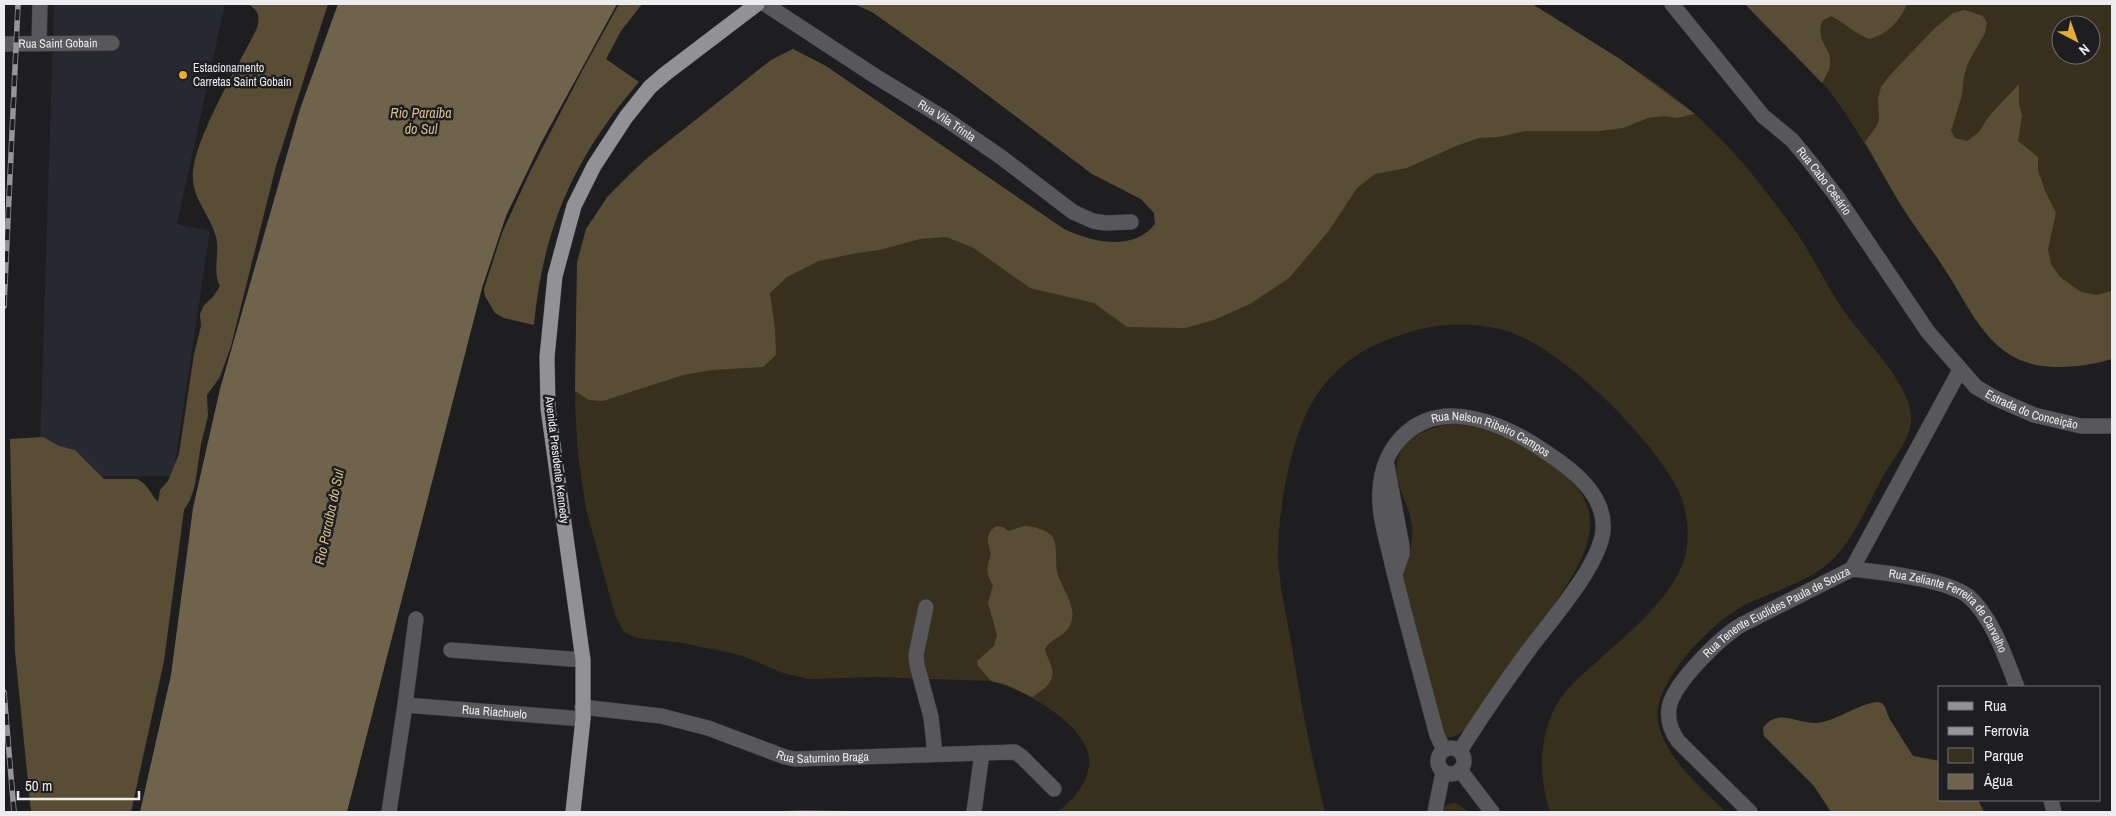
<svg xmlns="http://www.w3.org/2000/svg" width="2116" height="816" font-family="'Archivo Narrow',sans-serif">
  <rect width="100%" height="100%" fill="#1e1e21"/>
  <path fill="#282830" d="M54,4h171l-48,220 33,7 -37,245h-134z"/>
  <path fill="#382f1d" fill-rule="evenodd" d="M854,4h678c18,9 34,22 51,33 39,24 80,48 114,79 37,33 68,73 97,113 19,27 33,58 52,85 19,26 64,70 65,102 0,7 -1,14 -4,21 -7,15 -18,28 -26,43 -14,26 -25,54 -45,76 -23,25 -57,33 -87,47 -33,16 -77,61 -89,96 -15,42 39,87 66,113h-176c-11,-34 -12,-72 5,-104 10,-21 30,-35 47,-51 26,-23 60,-52 76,-83 13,-22 12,-56 2,-80 -23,-52 -121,-150 -177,-164 -41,-10 -73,-6 -111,8 -36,12 -67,38 -84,72 -20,40 -33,116 -29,161 3,27 9,54 14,81 8,54 19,107 32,160h-268c17,-12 37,-35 31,-59 -9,-33 -66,-64 -97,-72l-117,-4 -65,2 -26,-6 -43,-18 -58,-12 -46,-5 -12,-6 -9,-17 -29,-106 -8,-53 -3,-50 2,-143c12,-66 69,-105 119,-143 26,-20 51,-40 75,-60l22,-11 33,17 238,163c27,13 70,23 91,-5l-1,-11 -13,-14 -49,-25 -131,-99 -89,-63z
    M1745,4h367v355c-26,7 -72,13 -96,-2 -34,-20 -50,-55 -71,-88 -14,-22 -31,-43 -45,-65 -21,-35 -40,-71 -64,-104 -25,-36 -62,-63 -91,-96zM2061,25h30v30h-30z
    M1450,424c17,1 37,4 52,10 14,5 27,16 39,23 74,46 53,89 12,149 -16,22 -32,45 -48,68 -9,12 -35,54 -46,60 -5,3 -8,4 -14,3l-43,-159c5,-17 12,-33 10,-53 -2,-15 -10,-29 -14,-44 -9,-36 22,-52 52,-57z
    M1456,803l13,9h-30l9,-8z"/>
  <path fill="#5a4d35" d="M248,4h80l-52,162 -45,180 -11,31 -13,18 1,21 -7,28 -6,41 -5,15 -6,10 -20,151 -33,151h-100l-16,-160 -5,-213 33,-2 16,9 16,4 29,29h33c11,5 14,16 21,23l2,-12 8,-9 11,-27 15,-100 7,-28 -1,-12 4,-9 9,-8 7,-11c-8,-13 0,-34 -4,-49 -5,-20 -22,-37 -23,-57 -3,-36 47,-116 64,-152 3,-12 2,-17 -9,-24z
    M619,4h23l-21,27 -15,28 33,23c-64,74 -96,145 -105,243l-30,-7 -9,-5 -10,-17 -1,-7 18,-56 27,-59 53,-103z
    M854,4h678l88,55 75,55 -19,4 -12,-2 -16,2 -25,10 -23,3h-75l-26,6 -20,1 -23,8 -49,22 -32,6 -18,14 -29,44 -39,46 -39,26 -36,16 -29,8 -58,-1 -33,-24 -64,-15 -58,-41 -26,-10 -26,2 -40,11 -23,3 -38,8 -32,16 -17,16 5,36 1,26 -13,12 -50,3 -30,5 -80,26 -14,-1 -14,-9 2,-128 9,-34 22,-33 36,-35 127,-101 22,-11 33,17 238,163c27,13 70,23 91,-5l-1,-11 -13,-14 -49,-25 -131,-99 -89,-63z
    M1745,4h162c-7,17 -20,31 -38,35 -15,-6 -24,-16 -38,-23l-9,5c-7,22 10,26 8,43 0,6 -5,13 -8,19z
    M1965,10l18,6 4,7 -2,10 -17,30 -4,13 -2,19 -11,36 4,7 12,3 11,-8 12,-18 29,-31v20l3,12 -4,25 20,16v13l7,21 11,22 -8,36 3,15 9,13 21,15 15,3 16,-4v68c-28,8 -66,13 -94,0 -37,-17 -54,-62 -76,-94 -13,-20 -28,-39 -41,-60 -12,-20 -24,-42 -36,-63l11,-15 3,-7 -1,-22 3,-11 9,-12 45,-47 18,-15z
    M997,526l6,1 5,4c5,-1 13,-5 18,-5 7,0 20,4 25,9 8,7 3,29 7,40 5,16 19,31 13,48 -4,13 -19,14 -26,26 1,7 6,13 7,20 3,14 -10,22 -20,28l-25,-12 -16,-4 -13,-15 -1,-5 17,-15 3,-11 -9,-32 5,-18c-8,-12 -6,-18 -2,-31 -4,-11 -6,-22 6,-28z
    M1877,702l5,1 3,4 4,11 24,38 27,5v39h38l6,12h-153l-17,-26 -50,-50 -1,-8c13,-20 33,-5 51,-5 23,-1 40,-18 63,-21z
    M806,810l87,2h-134z"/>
  <path fill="#70634b" d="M338,4h279l-76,139 -35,73 -24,72 -135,524h-207l31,-137 22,-167 27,-119 80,-280z"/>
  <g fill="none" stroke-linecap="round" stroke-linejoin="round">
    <g stroke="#3b3b3e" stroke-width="16">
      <g id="minor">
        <path id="s1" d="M765,4l110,72 72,44 54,37 72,55 20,9 12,2 26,-1"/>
        <path id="s2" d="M1672,4l91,112 29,24 19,23 26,34 91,135 48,55 19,11 39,17 47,11h31"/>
        <path d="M39,43l1,-39"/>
        <path id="s3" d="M4,44l108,-1"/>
        <path d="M1387,466l15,80v8l-7,20"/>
        <path id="s4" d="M1852,569c29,3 94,10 116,27 24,20 38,63 49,91"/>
        <path d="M926,607l-10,48 1,10 14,52 4,37"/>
        <path d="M451,650l132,10"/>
        <path d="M405,705l11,-86"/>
        <path id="s5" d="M582,707l79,9 47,12 77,29 10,2 220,-7 7,5 32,32"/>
        <circle cx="1451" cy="761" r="13"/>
        <path id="s6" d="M1444,750l-7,-15c-15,-56 -30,-111 -44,-167 -5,-25 -15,-52 -13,-78 1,-19 8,-39 22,-53 41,-42 105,-12 145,16 26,17 59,42 56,78 -4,36 -53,90 -75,120 -24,33 -47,66 -68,100"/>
        <path d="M1460,770l32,42"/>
        <path d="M2051,800l3,12"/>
        <path id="s7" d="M389,812l16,-107 178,14"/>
        <path d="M974,812l8,-59"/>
        <path d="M1435,812l8,-40"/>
        <path id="s8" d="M1750,812l-72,-71c-7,-10 -11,-20 -9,-33 4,-25 51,-70 72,-83l111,-56 108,-199"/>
      </g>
    </g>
    <g stroke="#3b3b3e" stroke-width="16">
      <path id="major" d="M573,812l10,-93v-59l-35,-252 -1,-51 8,-81 19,-70 20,-40 32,-49 24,-30 15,-13 92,-70"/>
    </g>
    <use href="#minor" stroke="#58585a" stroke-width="15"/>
    <use href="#major" stroke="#929296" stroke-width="15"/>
    <g stroke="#969699" stroke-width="5.5">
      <path id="rail" d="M4,306l14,-302
        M4,692l10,120"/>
    </g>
    <use href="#rail" stroke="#1e1e21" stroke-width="4" stroke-dasharray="11" stroke-linecap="butt"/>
  </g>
  <circle fill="#e4ad35" stroke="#1e1e21" stroke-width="2" cx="183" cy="75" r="5"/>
  <g text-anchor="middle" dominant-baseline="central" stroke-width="5" stroke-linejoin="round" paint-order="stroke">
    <g font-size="12" fill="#ededef" stroke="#1e1e21">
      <text stroke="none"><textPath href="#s3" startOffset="54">Rua Saint Gobain</textPath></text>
      <text stroke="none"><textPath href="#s1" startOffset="216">Rua Vila Trinta</textPath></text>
      <text stroke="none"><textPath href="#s2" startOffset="234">Rua Cabo Cesário</textPath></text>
      <text stroke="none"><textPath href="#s2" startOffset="551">Estrada do Conceição</textPath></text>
      <text stroke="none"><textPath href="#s6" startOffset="425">Rua Nelson Ribeiro Campos</textPath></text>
      <text transform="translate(557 460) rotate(83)">Avenida Presidente Kennedy</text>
      <text stroke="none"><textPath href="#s8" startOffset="285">Rua Tenente Euclides Paula de Souza</textPath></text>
      <text stroke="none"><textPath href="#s4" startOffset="112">Rua Zeliante Ferreira de Carvalho</textPath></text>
      <text stroke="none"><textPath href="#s7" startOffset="198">Rua Riachuelo</textPath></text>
      <text stroke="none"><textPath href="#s5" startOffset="248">Rua Saturnino Braga</textPath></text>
    </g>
    <g font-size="12" fill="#ededef" stroke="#1e1e21" text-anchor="start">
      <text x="193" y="68">Estacionamento<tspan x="193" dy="14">Carretas Saint Gobain</tspan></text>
    </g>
    <g font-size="14" font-style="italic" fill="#d7bd8d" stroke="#1e1e21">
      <text x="421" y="113">Rio Paraíba<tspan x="421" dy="16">do Sul</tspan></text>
      <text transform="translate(329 517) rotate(-78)">Rio Paraíba do Sul</text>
    </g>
  </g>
  <rect width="2116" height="816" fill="none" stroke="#ededef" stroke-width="10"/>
  <rect x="1938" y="686" width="162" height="115" fill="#1e1e21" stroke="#717173"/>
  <rect x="1948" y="702" width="25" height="8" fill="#929296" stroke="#717173"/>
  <text x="1984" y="711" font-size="15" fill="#ededef">Rua</text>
  <rect x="1948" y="727" width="25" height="8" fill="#969699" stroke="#717173"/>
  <text x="1984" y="736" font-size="15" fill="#ededef">Ferrovia</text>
  <rect x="1948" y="748" width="25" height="15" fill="#382f1d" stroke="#717173"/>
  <text x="1984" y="761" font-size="15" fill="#ededef">Parque</text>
  <rect x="1948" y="774" width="25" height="15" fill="#70634b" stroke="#717173"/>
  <text x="1984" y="786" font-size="15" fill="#ededef">Água</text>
  <g transform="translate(2076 40) rotate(139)"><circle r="24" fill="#1e1e21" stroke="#717173"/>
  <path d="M0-4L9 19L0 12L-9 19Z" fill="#e4ad35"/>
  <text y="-8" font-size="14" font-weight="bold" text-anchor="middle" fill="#ededef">N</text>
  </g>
  <path d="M18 791v8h121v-8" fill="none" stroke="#ededef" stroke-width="2.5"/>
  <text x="25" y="791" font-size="15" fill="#ededef" stroke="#1e1e21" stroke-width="4" paint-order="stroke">50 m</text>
</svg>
